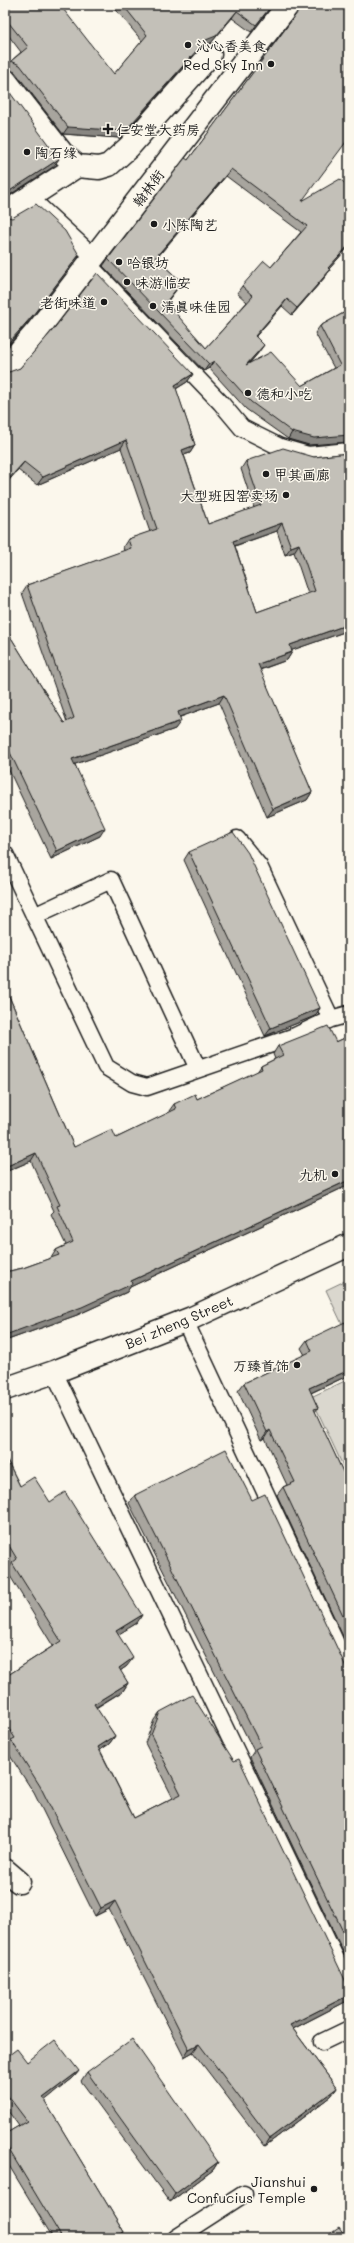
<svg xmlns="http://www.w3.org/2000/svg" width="354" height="2243" font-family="Mali,'LXGW WenKai TC',sans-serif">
  <rect width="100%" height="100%" fill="#fbf7ec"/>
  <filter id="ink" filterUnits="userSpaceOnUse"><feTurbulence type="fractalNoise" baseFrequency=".025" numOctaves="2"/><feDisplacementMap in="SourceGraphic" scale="8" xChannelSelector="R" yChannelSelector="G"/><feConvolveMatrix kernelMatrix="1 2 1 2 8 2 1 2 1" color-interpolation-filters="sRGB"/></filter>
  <g filter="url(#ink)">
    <path fill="#dad7ce" stroke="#7b7a75" d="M349,1279v60l-23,-49z
      M349,1379v100l-38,-82z"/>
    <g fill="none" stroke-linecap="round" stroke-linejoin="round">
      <g stroke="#1c1c1c" stroke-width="19">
        <path id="service" d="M341,5l8,5
          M30,198l64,59
          M89,265l132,138 21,25 38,19 28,8 41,-4
          M237,839l22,27 72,153
          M5,854l101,213 26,16 15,4 148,-51 36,-17 18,-5
          M34,916l77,-36 87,189
          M185,1321l164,350
          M54,1372l295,614
          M322,2042l27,-13
          M176,2238l68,-44"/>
      </g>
      <g stroke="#1c1c1c" stroke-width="25">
        <path id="pedestrian" d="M5,368l32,-37 251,-326"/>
      </g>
      <g stroke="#1c1c1c" stroke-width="25">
        <path id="minor" d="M5,80l57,73 15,13 22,2 10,-3 20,-18 81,-92
          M5,213l72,-47
          M5,1389l49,-17 138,-54 157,-73
          M5,1870l14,12"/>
      </g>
      <use href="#service" stroke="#fbf7ec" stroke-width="16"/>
      <use href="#pedestrian" stroke="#fbf7ec" stroke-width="22"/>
      <use href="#minor" stroke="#fbf7ec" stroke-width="22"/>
    </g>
    <path fill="#a8a59e" stroke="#1c1c1c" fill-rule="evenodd" d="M5,5l109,69 28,-33 -30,-36h160l-21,27 -19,-14 -21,25 -10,4 -81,91 -57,-4 -48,-62 -9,-4 5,-7 10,-9 -16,-21z
      M300,5h41l-38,196 46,-14v59l-20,23 1,1 -5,7 -33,38 -10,-9 -26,30 3,16 -10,12 53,22 32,-18 -19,-35 5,-7 29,-16v132l-40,3 -21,-6 -42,-30 -37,-41 -5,3 -101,-105 5,-7 80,-99 110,-148 2,-6zM226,176l75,56 -30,35 -29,19 -5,7 10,9 -41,46 -40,-45 16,-21 -26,-23z
      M9,372l184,2 -6,8 -11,7 19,56 -5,8 -6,2 24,69 46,-16 -13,-39 5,-8 68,-4 35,-4v156h-2l2,5v14l-2,3 -55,19v2l-5,8 -27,10 52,122 -5,8 -40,17 -48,-114 -39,14 -5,12 -100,35 25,72 -49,23 -46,-97v-134l59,95 3,-1 -45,-129 5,-8 97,-34 -1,-4 5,-8 22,-7 -29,-84 -84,37 -19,-15zM277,531l8,24 9,-3 14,42 -51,18 -22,-66z
      M189,852l131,156 -5,8 -50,20 -81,-176z
      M5,987l69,160 42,-9 53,-25v-2l5,-7 23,-5 60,-27 4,-6 14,-7 -2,-5 5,-8 58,-4 13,-6v149l-219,102 -3,5 -50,23 -72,26v-69l18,-4 28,-10 5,-8 10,-5 -15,-31 3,-3 -23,-50 -26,11z
      M349,1331v44l-38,18 7,15 -3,4 34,73v164l-72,-154 6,-8 4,-2 -22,-47 -4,2 -23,-49 6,-8 61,-28 -4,-7 6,-8z
      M5,1456l15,30 30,16 87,121 -19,11 9,32 -7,5 8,12 -5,8 -27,17 19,28 -6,8 -9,6 34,68 39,-20 -28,-55 9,-23 6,-8 186,270 3,4v14l-56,29 44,59 -6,8 -66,50 -72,-94 -9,5 -75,-148 -14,7 -61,-123 -29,-45 3,-4 -3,-5v-62l48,-31 -46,-75 4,-6 -6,-9z
      M135,1495l117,5 94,167 3,2v295l-99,-207 4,-6 -125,-248z
      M5,2058l74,13 -6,7 -29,22 80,132 -4,6h-67l-48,-79v-25l14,-8 -14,-19z
      M87,2072l131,90 -5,8 -43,32 -89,-121z"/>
    <path fill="#888681" stroke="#1c1c1c" d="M237,11l-5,7 -21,25 -10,4 -81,91 -57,-4 5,-7z
      M59,159l-6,8 -48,31v-4z
      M231,169l-5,7 -76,89 5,-7z
      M349,245v1l-26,30 5,-8z
      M79,255l-52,68 -22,26v-2z
      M330,270l-5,7 -33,38 5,-7z
      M182,282l-5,7 -16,21 5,-8z
      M287,299l-5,7 -32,37 5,-7z
      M264,345l-5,7 -18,20 5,-7z
      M214,361l-5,7 -5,3 5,-7z
      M193,374l-6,8 -18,11 6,-8z
      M292,432l57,3v7l-40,3 -21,-6z
      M126,440l-5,8 -84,37 6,-8z
      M195,445l-5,8 -13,4 5,-7z
      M24,462l-6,8 -13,15v-2z
      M282,523l-5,8 -49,17 5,-7z
      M299,544l-5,8 -9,3 6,-8z
      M349,603v6l-9,3 6,-8z
      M349,624v4l-2,3 -63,22 6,-8z
      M292,652l-5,8 -34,12 5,-8z
      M224,695l-5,8 -47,17 6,-8z
      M181,721l-6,8 -108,38 5,-8z
      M312,792l-5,8 -40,17 6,-8z
      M105,828l-5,8 -49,23 6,-8z
      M320,1008l-5,8 -50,20 6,-8z
      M36,1153l-5,8 -26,11v-5z
      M349,1180v5l-219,102 -3,5 -50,23 -72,26v-6l126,-54z
      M349,1370v5l-45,21 5,-8z
      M270,1430l-5,8 -4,2 6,-8z
      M142,1615l-5,8 -26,16 5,-8z
      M133,1658l-6,8 -14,10 6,-8z
      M128,1683l-5,8 -35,21 6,-8z
      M115,1736l-6,8 -16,11 5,-8z
      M115,1901l-6,8 -14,7 6,-8z
      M349,1995v5l-64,33 5,-8z
      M199,2044l-6,8 -9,5 5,-8z
      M79,2071l-6,7 -35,28 5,-8z
      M337,2088l-6,8 -66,50 5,-8z
      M218,2162l-5,8 -43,32 5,-8z
      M124,2232l-4,6h-6z"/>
    <path fill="#c3c0b8" stroke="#1c1c1c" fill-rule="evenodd" d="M5,5h55l54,69 33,-39 -24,-30h149l-16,20 -19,-14 -21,25 -10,4 -81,91 -57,-4 -48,-62 -9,-4 17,-14 -23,-29z
      M303,5h38l8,6v127l-47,63 38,-22 9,8v58l-21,23 2,2 -33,38 -10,-9 -32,37 9,9 -18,20 25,-13 31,34 38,-21 -20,-39 29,-16v125l-35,3 -22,-6 -41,-30 -37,-41 -5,3 -101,-105 77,-101 3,2zM231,169l76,57 -36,41 -7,-6 -22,25 11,10 -47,52 -40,-46 16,-20 -27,-24z
      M5,86l54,73 -54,35z
      M36,204l29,27 14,24 -46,60 -28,32v-131l7,2z
      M97,273l96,101 -18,11 20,60 -13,5 26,74 53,-19 -15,-44 37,-13 31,9 35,-4v150l-3,1 3,10v10l-59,21 2,7 -34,12 54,128 -39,17 -49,-114 -46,17 3,9 -109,38 33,69 -48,23 -52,-109v-114l59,95 10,-5 -47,-133 104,-37 -3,-9 29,-10 -31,-89 -83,37 -19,-15 -19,21v-112l4,1 11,-4 32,-37zM282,523l9,24 8,-3 16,47 -58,21 -24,-71z
      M233,832l15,21 72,155 -49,20 -82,-176z
      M5,987l69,160 38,-18 4,9 60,-29 -2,-5 21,-10 2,5 65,-30 -1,-3 22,-11 -5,-9 50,-20 8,16 13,-6v144l-218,101 1,3 -50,23 -63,23 -14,5v-63l18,-4 36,-13 -3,-5 17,-8 -16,-36 3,-1 -24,-52 -31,14z
      M345,1322l4,9v39l-40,18 9,20 -4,1 35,76v143l-66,-141 12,-5 -25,-52 -3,2 -23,-49 68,-32 -5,-11z
      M226,1449l26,51 13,-6 81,173 3,2v275l-94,-195 6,-3 -126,-251z
      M5,1456l15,30 14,-9 16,25 15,-10 77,123 -26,16 17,27 -14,10 9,15 -34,21 21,32 -17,11 36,71 47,-24 -30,-59 9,-23 32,-17 42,66 5,-2 107,223 3,4v9l-59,30 47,63 -67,50 -71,-94 -10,5 -74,-148 -14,7 -61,-122 -29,-46 4,-2 -10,-15v-46l56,-36 -49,-78 5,-4 -12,-20z
      M132,2039l86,123 -43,32 -88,-122z
      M55,2040l24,31 -36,27 81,134 -10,6h-52l-57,-95v-9l22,-13 -22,-29v-34l12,-9 10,13z
      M339,2228l7,10h-22z"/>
  </g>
  <g fill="#1c1c1c" stroke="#fbf7ec" stroke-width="1.5">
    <circle cx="188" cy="45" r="4"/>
    <circle cx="271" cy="64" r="4"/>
    <path d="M106 123h4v4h4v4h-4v4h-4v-4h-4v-4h4z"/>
    <circle cx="27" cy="152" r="4"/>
    <circle cx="154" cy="224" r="4"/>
    <circle cx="119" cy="262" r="4"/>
    <circle cx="127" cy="282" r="4"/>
    <circle cx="104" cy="302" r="4"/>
    <circle cx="153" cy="306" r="4"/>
    <circle cx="248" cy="393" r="4"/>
    <circle cx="266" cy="474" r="4"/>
    <circle cx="286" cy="495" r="4"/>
    <circle cx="335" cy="1174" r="4"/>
    <circle cx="297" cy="1365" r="4"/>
    <circle cx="314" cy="2189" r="4"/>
  </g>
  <g text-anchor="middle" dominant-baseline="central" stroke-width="3" stroke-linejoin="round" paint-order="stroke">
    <g font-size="14" fill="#1c1c1c" stroke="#fbf7ec" text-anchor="start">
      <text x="196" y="45">沁心香美食</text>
      <text x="263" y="64" text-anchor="end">Red Sky Inn</text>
      <text x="116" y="129">仁安堂大药房</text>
      <text x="35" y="152">陶石缘</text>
      <text x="162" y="224">小陈陶艺</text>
      <text x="127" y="262">哈银坊</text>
      <text x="135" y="282">味游临安</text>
      <text x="96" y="302" text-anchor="end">老街味道</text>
      <text x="161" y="306">清真味佳园</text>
      <text x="256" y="393">德和小吃</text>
      <text x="274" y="474">甲其画廊</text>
      <text x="278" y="495" text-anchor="end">大型班因窑卖场</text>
      <text x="327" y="1174" text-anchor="end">九机</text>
      <text x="289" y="1365" text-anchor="end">万臻首饰</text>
      <text x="306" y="2181" text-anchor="end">Jianshui<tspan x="306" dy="16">Confucius Temple</tspan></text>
    </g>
    <g font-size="14" fill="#1c1c1c" stroke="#fbf7ec">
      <text transform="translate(148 188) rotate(-53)">翰林街</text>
      <text transform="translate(179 1322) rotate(-23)">Bei zheng Street</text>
    </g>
  </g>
  <rect width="354" height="2243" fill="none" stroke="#fbf7ec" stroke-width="20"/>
  <rect x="10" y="10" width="334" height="2223" fill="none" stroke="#1c1c1c" stroke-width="1.5" filter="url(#ink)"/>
</svg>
